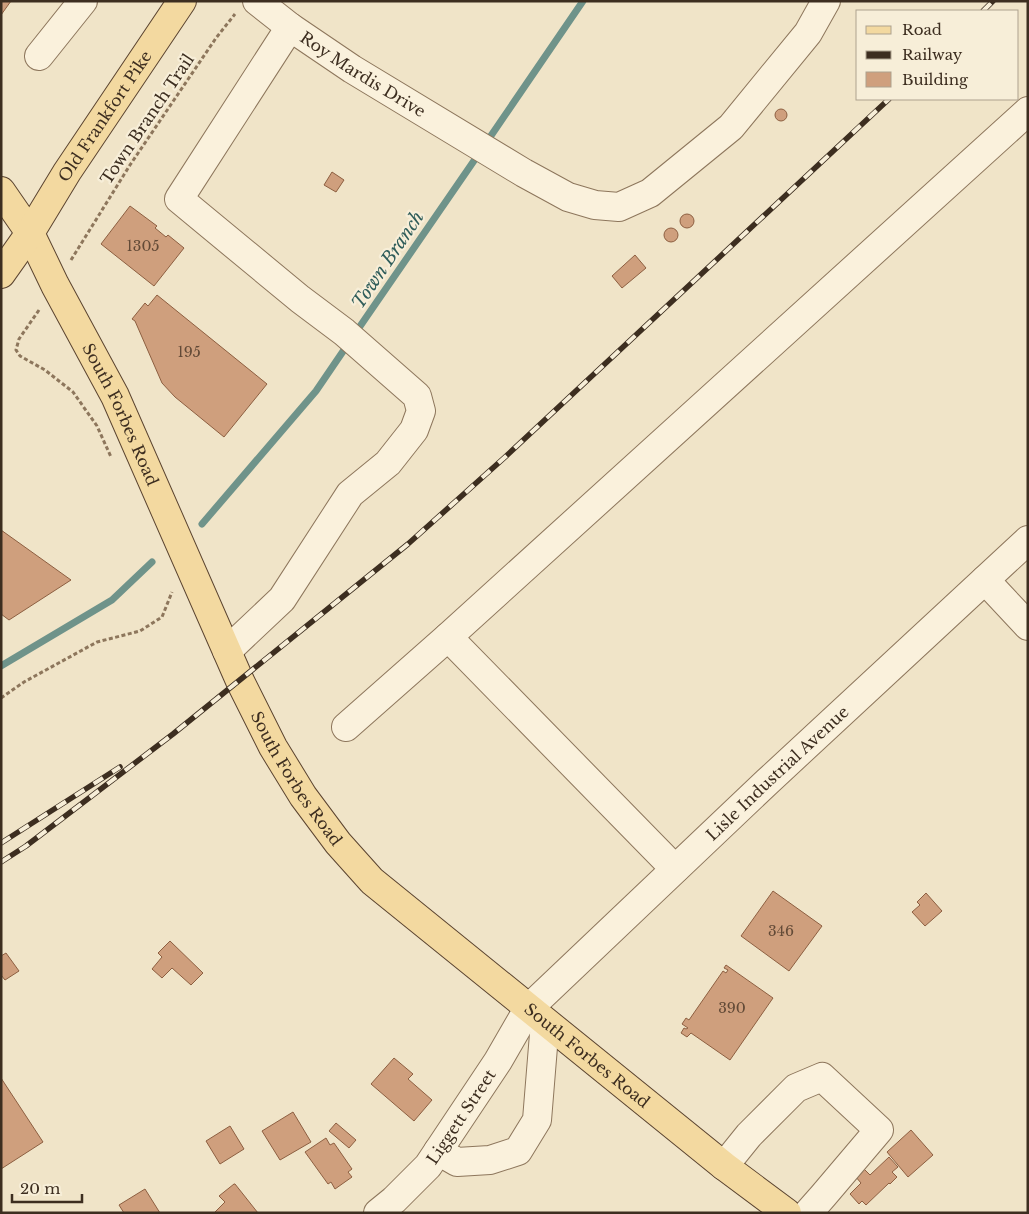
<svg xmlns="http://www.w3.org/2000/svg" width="1029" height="1214" font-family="'Libre Baskerville',serif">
  <rect width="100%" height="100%" fill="#f0e4c8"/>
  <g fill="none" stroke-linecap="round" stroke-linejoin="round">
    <path stroke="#6f938a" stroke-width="7" d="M486,143l97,-142
      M354,335l126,-183
      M202,524l114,-133 32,-47
      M1,666l111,-66 40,-38"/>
  </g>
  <path fill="#cf9f7d" stroke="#8d5f41" d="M1,1h10l-10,14z
    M775 115a6 6 0 1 1 12 0a6 6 0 1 1-12 0Z
    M332,172l12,8 -8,12 -12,-7z
    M130,206l27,20 -2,2 11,9 2,-2 16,13 -30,38 -53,-42z
    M680 221a7 7 0 1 1 14 0a7 7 0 1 1-14 0Z
    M664 235a7 7 0 1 1 14 0a7 7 0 1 1-14 0Z
    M635,255l11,13 -24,20 -10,-12z
    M157,295l110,89 -43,53 -49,-40 -13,-14 -27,-62 -3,-2 13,-16 3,3z
    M1,530l70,50 -62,40 -8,-6z
    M773,891l49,35 -33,45 -48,-35z
    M926,893l16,18 -17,15 -13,-14 8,-7 -3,-3z
    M170,941l33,32 -12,12 -19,-17 -10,10 -10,-9 10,-12 -4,-4z
    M6,953l13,18 -14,9 -4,-5v-19z
    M726,965l47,33 -43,62 -39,-27 -4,4 -6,-4 3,-5 2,1 2,-1 -6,-4 4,-6 3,2 34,-49 3,2 2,-3 -4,-2z
    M394,1058l19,16 -5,5 24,21 -18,21 -43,-37z
    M1,1078l42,64 -42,27z
    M293,1112l18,30 -31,18 -18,-29z
    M336,1123l20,17 -7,8 -20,-17z
    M230,1126l14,23 -24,15 -14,-23z
    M911,1130l22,25 -25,22 -21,-25z
    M326,1138l4,7 4,-2 18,26 -4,3 4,5 -17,12 -4,-7 -3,2 -23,-32z
    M889,1157l9,10 -6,5 5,5 -7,7 -1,-1 -23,22 -4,-4 -3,3 -9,-10 11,-11 -6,-7 8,-8 7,7z
    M234,1184h1l23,29h-44l11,-11 -6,-6z
    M145,1189l15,24h-36l-5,-8z"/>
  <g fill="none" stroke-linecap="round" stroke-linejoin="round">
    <g stroke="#8d765c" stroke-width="30">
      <g id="minor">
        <path id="s1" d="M257,1l33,26 62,42 172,104 44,24 27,8 24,2 31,-14 81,-66 77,-94 18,-32"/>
        <path d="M39,56l44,-55"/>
        <path d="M985,580l43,46"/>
        <path d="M448,637l227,232"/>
        <path d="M227,651l55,-52 68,-105 38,-31 26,-33 7,-19 -4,-15 -73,-64 -44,-33 -121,-100 111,-172"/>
        <path d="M346,727l102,-90 580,-526"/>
        <path d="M438,1151l19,11 33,-2 28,-9 19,-31 8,-98"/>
        <path d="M724,1166l25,-31 47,-47 26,-11 57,53 -56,66 -15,17"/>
        <path id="s2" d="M378,1213l16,-13 34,-34 70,-105 30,-52 239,-227 261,-242"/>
      </g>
    </g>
    <g stroke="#5b4430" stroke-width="30">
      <g id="major">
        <path id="s3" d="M1,191l29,42 25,52 60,111 125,285 33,66 30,49 35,47 34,38 352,285 63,47"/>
        <path id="s4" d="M1,274l29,-41 37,-61 115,-171"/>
      </g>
    </g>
    <path stroke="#8d765c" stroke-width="3" stroke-dasharray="4 2.5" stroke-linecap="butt" d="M71,260l59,-95 86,-127 19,-24
      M39,310l-20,29 -3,11 4,6 25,14 28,22 24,34 14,31
      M1,698l23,-16 73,-40 43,-11 22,-14 10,-25"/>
    <use href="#minor" stroke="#faf1dc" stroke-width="28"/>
    <use href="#major" stroke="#f3d9a0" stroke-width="28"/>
    <g stroke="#3d2e20" stroke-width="5.5">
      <path id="rail" d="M983,11l10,-10
        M1,843l119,-76
        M1,862l25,-16 147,-112 235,-190 96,-86 385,-359"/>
    </g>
    <use href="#rail" stroke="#f7eed8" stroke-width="4" stroke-dasharray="11" stroke-linecap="butt"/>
  </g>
  <g text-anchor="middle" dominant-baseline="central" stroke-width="4.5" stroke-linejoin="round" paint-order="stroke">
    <g font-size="14" fill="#624a37">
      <text x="143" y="246">1305</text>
      <text x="189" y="352">195</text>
      <text x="781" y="931">346</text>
      <text x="732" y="1008">390</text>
    </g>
    <g font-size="16" fill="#3d2e20" stroke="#f7eed8">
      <text stroke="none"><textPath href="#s1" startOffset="129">Roy Mardis Drive</textPath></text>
      <text stroke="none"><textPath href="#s4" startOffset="189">Old Frankfort Pike</textPath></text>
      <text transform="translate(147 119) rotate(-56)">Town Branch Trail</text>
      <text stroke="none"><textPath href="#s3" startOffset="254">South Forbes Road</textPath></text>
      <text stroke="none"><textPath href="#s2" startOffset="598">Lisle Industrial Avenue</textPath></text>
      <text stroke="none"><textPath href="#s3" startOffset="659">South Forbes Road</textPath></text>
      <text stroke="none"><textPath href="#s3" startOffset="1064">South Forbes Road</textPath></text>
      <text stroke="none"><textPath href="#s2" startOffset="128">Liggett Street</textPath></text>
    </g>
    <g font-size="18" font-style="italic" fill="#2f5d5a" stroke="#f7eed8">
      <text transform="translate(388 260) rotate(-56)">Town Branch</text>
    </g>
  </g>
  <rect width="1029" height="1214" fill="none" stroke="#3d2e20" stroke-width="5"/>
  <rect x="856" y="10" width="162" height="90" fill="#f7eed8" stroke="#ada18e"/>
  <rect x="866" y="26" width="25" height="8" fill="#f3d9a0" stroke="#ada18e"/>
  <text x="902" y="35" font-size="15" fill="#3d2e20">Road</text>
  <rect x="866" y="51" width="25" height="8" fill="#3d2e20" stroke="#ada18e"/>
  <text x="902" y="60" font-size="15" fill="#3d2e20">Railway</text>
  <rect x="866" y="72" width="25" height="15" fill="#cf9f7d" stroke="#ada18e"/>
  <text x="902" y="85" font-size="15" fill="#3d2e20">Building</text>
  <path d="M12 1194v8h70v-8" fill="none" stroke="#3d2e20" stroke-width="2.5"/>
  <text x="20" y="1194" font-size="15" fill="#3d2e20" stroke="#f7eed8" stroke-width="4" paint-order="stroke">20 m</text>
</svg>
